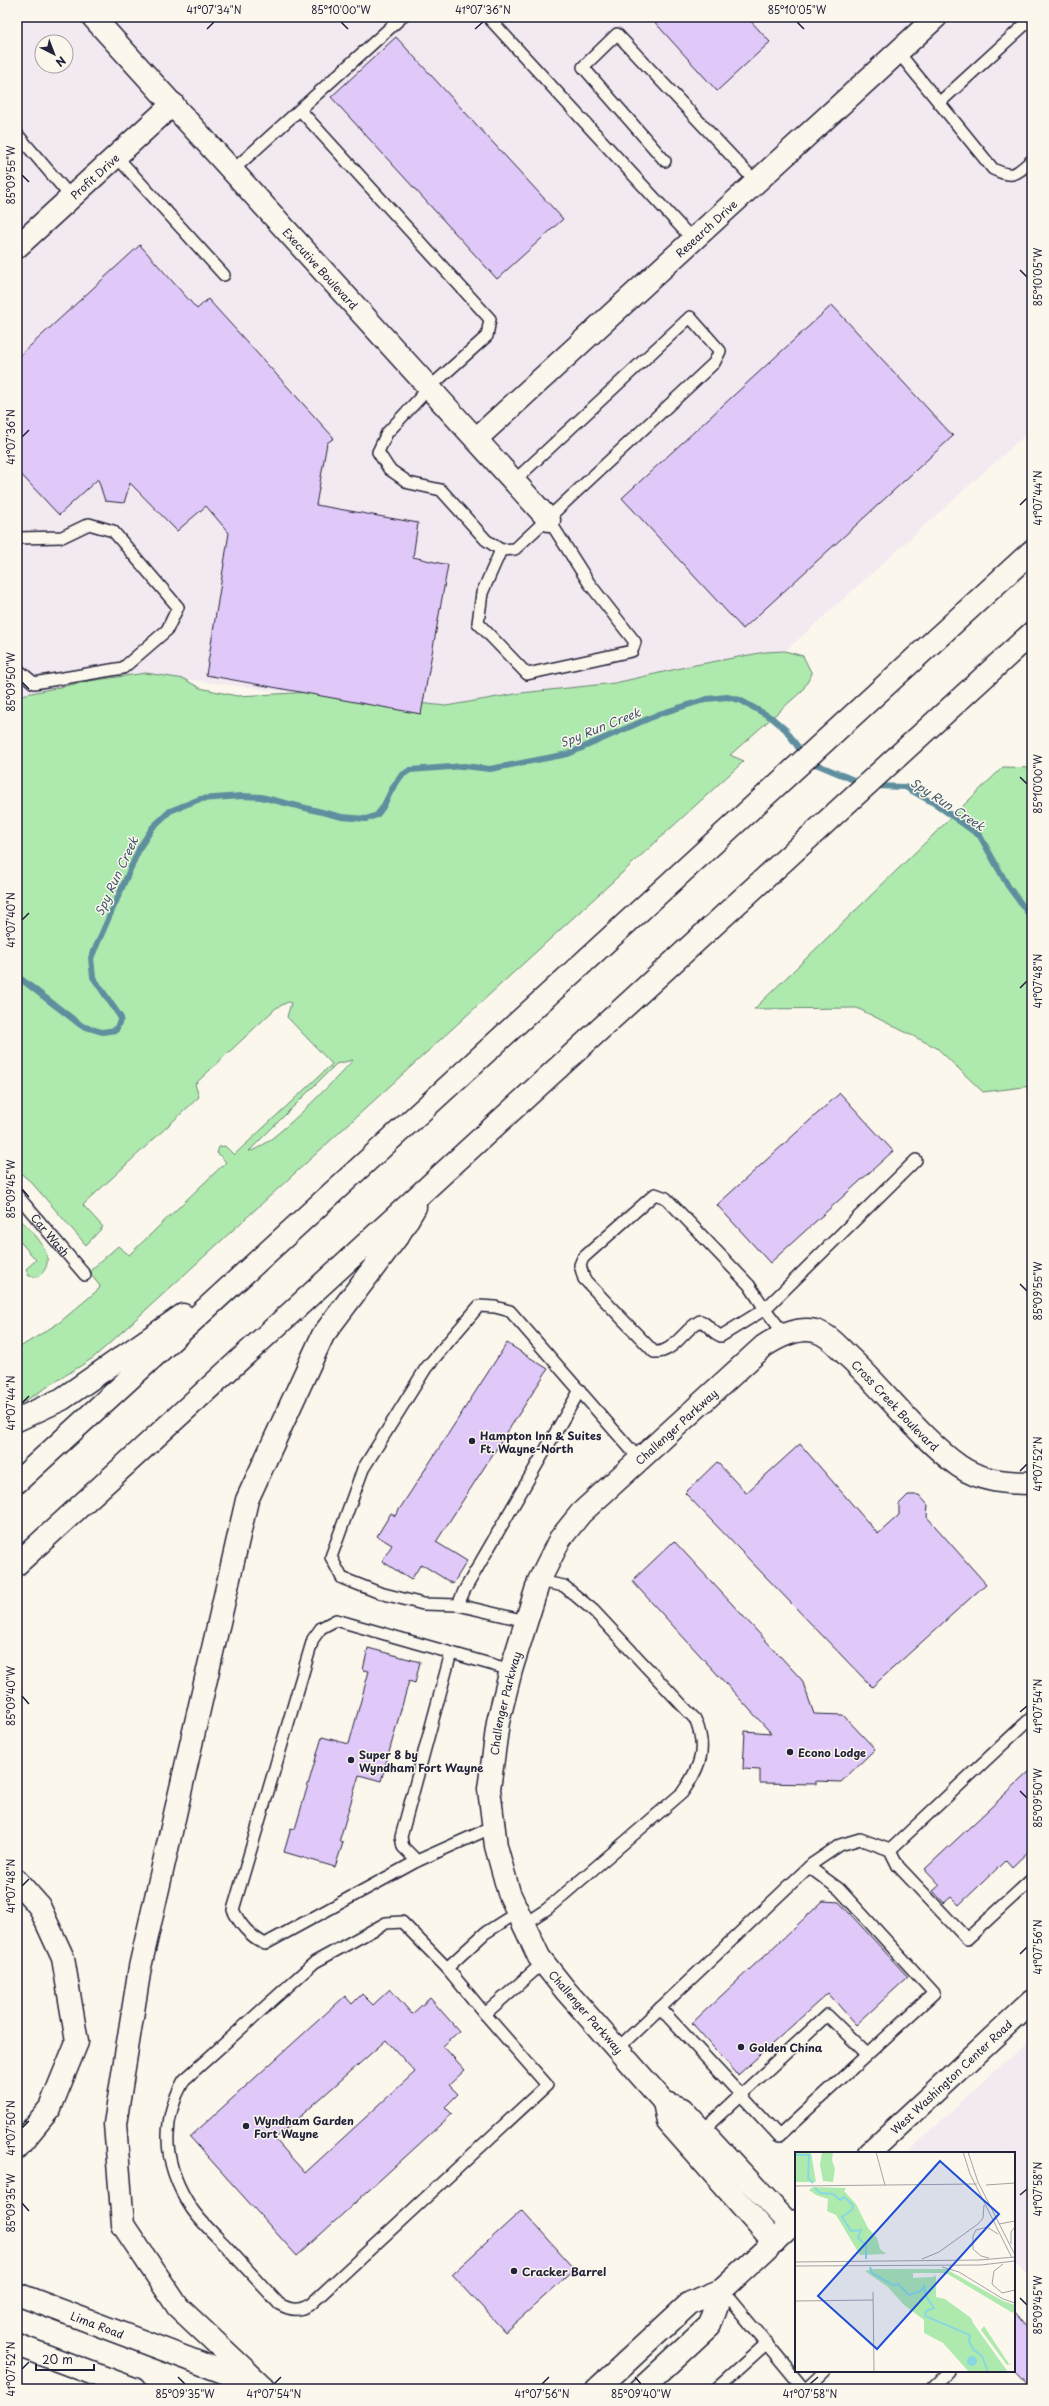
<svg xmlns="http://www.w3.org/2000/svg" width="1049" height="2406" font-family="'Playpen Sans',sans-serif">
  <rect width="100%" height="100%" fill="#fbf7ec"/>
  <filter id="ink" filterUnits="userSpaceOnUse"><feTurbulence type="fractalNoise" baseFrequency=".025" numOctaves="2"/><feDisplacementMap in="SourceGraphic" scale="8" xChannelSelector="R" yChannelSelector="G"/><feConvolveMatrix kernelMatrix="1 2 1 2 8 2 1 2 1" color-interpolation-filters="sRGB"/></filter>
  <g filter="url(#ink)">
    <path fill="#f3e9f0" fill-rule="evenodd" d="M17,17h1015v412l-279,251 -282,36 -287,-37 -167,25zM42,42h24v24h-24z
      M1032,2037v242l-18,-18v-108h-104l-1,-2z"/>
    <path fill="#aee9ad" stroke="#688674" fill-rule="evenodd" d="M785,651l18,5 9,18 -10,17 -72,64 14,6 -633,581 -18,16 -76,48v-57l43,-27 39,-33 1,-3 -9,-11v-5l27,-24 11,9 97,-93 -9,-9 2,-6 6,-1 9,9 98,-91 -45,-47 4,-14 -3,-1 -12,6 -81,76 4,13 -116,108 20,22 -17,18 -55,-63 -14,-12v-474l72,-15 57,-8 38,6 16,9 37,8 77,-4 132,14 75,-13 94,-10 75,-17 75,-14zM353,1060c-14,16 -87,92 -104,91l87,-87z
      M1003,767l29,1v318l-49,6 -46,-44 -80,-40 -103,1z
      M17,1216c14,15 46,41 21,61l-9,-1 -3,-7 10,-9 -19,-22z"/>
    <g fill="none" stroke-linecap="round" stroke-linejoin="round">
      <path stroke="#5f8f9f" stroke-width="6" d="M874,786l31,1 32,18 43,31 28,50 20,27 4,2
        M17,976l65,50 20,6 14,-2 5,-12 -28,-41 -2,-19 49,-111 13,-20 17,-16 30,-12 42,-3 19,1 81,20 24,2 11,-4 6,-8 9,-18 9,-13 9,-6 54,-4 26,3 78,-15 91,-40 48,-15 20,-2 13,3 32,18 14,12 16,23 16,12 43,18"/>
    </g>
    <path fill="#e0c9f9" stroke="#22223b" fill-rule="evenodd" d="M650,17h97l23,25 -53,49z
      M396,37l167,182 -66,60 -166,-182z
      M140,245l57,64 11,-10 126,139 -7,5 -11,62 102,18 -5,34 35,8 -27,149 -215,-39 23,-142 -23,-27 -29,25 -47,-48 -6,20 -19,-2 -7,-22 -39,36 -42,-45v-112z
      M832,305l121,131 -210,193 -121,-131z
      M840,1093l53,58 -123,112 -53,-58z
      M507,1343l41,26 -112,173 31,19 -14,23 -32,-20 -10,16 -29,-19 10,-16 -15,-9 14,-23 4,3z
      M800,1444l78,90 21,-19v-11l9,-9h11l9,10 -1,12 59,67 -114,103 -187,-194 32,-31 29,31z
      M674,1541l128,139 12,34 29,1 32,34 -34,33 -25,-1v3l-56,-1v-13l-17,-1 2,-38 26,2 -139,-152z
      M368,1648l52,14 -5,21 -6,-2 -28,100 -22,-6 -20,67 4,1 -8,24 -51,-15 7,-24 4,1 27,-92 27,7 20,-73 -6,-1z
      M1032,1769v79l-20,19 -6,-7 -47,45 -8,-8 -7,6 -11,-12 7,-6 -15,-16z
      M823,1901l16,1 69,75 -52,48 -28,-32 -90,82 -46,-52z
      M390,1989l22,25 18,-16 29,33 -16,15 22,24 -16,15 9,9 -13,13 7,7 -155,142 -107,-119 155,-141 7,8 10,-10 11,11zM386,2040l29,32 -110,101 -30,-34z
      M522,2210l53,59 -70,63 -53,-58z
      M1014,2309l18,20v60h-3l-15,-16z"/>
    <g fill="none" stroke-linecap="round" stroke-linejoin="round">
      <g stroke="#22223b" stroke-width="14">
        <g id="service">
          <path d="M488,17l205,223"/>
          <path d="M898,52l95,117c21,10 23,5 39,-9"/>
          <path d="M939,103l93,-85"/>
          <path d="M300,110l190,209 -3,17 -58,52 -42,45 -9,19 11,17 20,14 32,7 45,50 15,10 14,-1 199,-186 6,-12 -30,-34 -176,164"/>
          <path d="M17,134l54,63"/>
          <path d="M116,156l108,119"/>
          <path d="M665,161l-82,-94 34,-33 139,148"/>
          <path d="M233,170l169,-153"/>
          <path d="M17,538l45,-1 27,-13 24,7 65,76 -11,23 -44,38 -89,15 -17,-14"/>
          <path d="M501,550l-19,43 -4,30 49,51 105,-23 3,-9 -46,-59 -40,-63"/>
          <path d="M655,1194l11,4 83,87 16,24 -44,27c-9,-3 -12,-12 -21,-15 -16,8 -27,33 -46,31l-70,-73 -4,-14 3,-7z"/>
          <path id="s1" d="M17,1195l68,80"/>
          <path d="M785,1335l-20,-26 151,-149"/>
          <path d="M458,1605l6,-14 116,-201"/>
          <path d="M526,1621l-68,-16 -35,-1 -43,-11 -38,-15 -11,-21 32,-88 63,-101 53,-62 16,1 15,4 130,149"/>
          <path d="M493,1827l-76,34 -152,83c-16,-9 -24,-18 -32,-34l80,-271 8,-11 15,-8 175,50"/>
          <path d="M890,1850l142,-133"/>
          <path d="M417,1861l-14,-14 -2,-10 50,-184"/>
          <path d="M518,1912l-33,21 -38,35 -45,-46 -16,1 -71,39 -131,118c-25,45 -20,87 8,129 9,13 22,25 33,36 18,20 36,39 54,59 13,7 20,7 32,0l236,-219 -62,-71 59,-52"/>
          <path d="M524,1924l23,-15 135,-116c18,-25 26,-44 13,-74l-101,-108 -30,-25 -25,-5"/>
          <path d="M447,1968l38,46"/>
          <path d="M660,2008l119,128 155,-143 -95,-104 -30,-22"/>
          <path d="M617,2049l195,-185 28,-19 20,-6 30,11 8,16 69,73 65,-60"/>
          <path d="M702,2131l125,-116 40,39"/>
          <path d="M722,2290l82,99"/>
          <path d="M716,2389l51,-46"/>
          <path d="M806,2389l19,-18"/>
          <path d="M931,2389l18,-18"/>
        </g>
      </g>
      <g stroke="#22223b" stroke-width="25">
        <g id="minor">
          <path id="s2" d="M17,247l156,-143"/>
          <path d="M664,2102l4,20 106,120"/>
          <path id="s3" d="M791,2226l-109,-117 -18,-7 -98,-111 -27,-34 -30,-64 -13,-47 -7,-57 9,-67 13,-52 28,-89 21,-42 21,-26 183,-167c14,-9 34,-19 51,-15 15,4 25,18 36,28 34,32 71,81 108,107 21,15 48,17 73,17"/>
        </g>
      </g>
      <g stroke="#22223b" stroke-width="25">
        <g id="tertiary">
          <path id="s4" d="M93,17l456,503"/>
          <path id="s5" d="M476,439l460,-422"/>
        </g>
      </g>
      <g stroke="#22223b" stroke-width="25">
        <g id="secondary">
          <path id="s6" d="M869,2153l163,-152"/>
          <path d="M597,2389l93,-86 32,-13 74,-69"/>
          <path d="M641,2389l69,-64 12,-35"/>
        </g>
      </g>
      <g stroke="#22223b" stroke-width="25">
        <g id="trunk">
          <path id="s7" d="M17,2294l246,93"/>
          <path d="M17,2345l117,44"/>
        </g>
      </g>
      <g stroke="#22223b" stroke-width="25">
        <path id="motorway" d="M17,1420l45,-21 121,-84
          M17,1482l1015,-931
          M17,1564l1015,-931
          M17,1881l22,25 24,52 14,84 -27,66 -33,40
          M262,2386l-84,-79 -55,-82 -8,-101 25,-157 107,-467 76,-165 76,-101 16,-27"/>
      </g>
      <use href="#service" stroke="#fbf7ec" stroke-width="11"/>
      <use href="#minor" stroke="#fbf7ec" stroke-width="22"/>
      <use href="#tertiary" stroke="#fbf7ec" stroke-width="22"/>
      <use href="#secondary" stroke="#fbf7ec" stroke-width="22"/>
      <use href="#trunk" stroke="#fbf7ec" stroke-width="22"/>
      <use href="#motorway" stroke="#fbf7ec" stroke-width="22"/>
    </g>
  </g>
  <path fill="none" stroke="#22223b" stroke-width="1.5" d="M341,22l7,7M797,22l7,7M207,29l7,-7M475,29l8,-7M22,175l7,7M1020,270l7,7M22,437l7,-7M1020,505l7,-7M22,682l7,7M1020,777l7,7M22,920l7,-7M1020,988l7,-7M22,1189l7,8M1020,1284l7,7M22,1403l7,-7M1020,1471l7,-7M22,1696l7,8M1020,1712l7,-6M1020,1791l7,7M22,1886l7,-7M1020,1954l7,-7M22,2128l7,-7M1020,2195l7,-6M22,2203l7,8M1020,2298l7,7M22,2369l7,-7M178,2377l7,7M635,2377l6,7M274,2384l7,-7M542,2384l7,-7M810,2384l8,-7"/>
  <g fill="#22223b" stroke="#fbf7ec" stroke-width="1.5">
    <circle cx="472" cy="1441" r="4"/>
    <circle cx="790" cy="1752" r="4"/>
    <circle cx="351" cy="1760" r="4"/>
    <circle cx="741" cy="2047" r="4"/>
    <circle cx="246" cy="2126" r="4"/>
    <circle cx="514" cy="2271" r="4"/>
  </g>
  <g text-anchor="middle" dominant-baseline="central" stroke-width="3" stroke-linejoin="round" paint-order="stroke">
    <g font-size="11" fill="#22223b" stroke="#fbf7ec">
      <text stroke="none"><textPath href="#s2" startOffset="105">Profit Drive</textPath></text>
      <text stroke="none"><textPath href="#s5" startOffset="312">Research Drive</textPath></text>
      <text stroke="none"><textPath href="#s4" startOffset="339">Executive Boulevard</textPath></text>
      <text stroke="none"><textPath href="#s1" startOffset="52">Car Wash</textPath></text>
      <text stroke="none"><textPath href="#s3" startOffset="1255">Cross Creek Boulevard</textPath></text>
      <text stroke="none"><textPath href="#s3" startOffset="971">Challenger Parkway</textPath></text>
      <text stroke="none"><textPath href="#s3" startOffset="635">Challenger Parkway</textPath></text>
      <text transform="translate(586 2012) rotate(49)">Challenger Parkway</text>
      <text stroke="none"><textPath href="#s6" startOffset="112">West Washington Center Road</textPath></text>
      <text stroke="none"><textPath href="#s7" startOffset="86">Lima Road</textPath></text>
    </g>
    <g font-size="11" font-weight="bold" fill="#22223b" stroke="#fbf7ec" text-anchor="start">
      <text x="480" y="1435">Hampton Inn &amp; Suites<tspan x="480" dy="13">Ft. Wayne-North</tspan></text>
      <text x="798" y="1752">Econo Lodge</text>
      <text x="359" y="1754">Super 8 by<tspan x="359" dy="13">Wyndham Fort Wayne</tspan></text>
      <text x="749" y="2047">Golden China</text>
      <text x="254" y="2120">Wyndham Garden<tspan x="254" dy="13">Fort Wayne</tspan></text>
      <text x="522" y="2271">Cracker Barrel</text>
    </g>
    <g font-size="12" font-style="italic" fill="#41596d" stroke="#fbf7ec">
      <text transform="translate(600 727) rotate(-22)">Spy Run Creek</text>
      <text transform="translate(948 804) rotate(33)">Spy Run Creek</text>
      <text transform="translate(116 876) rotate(-65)">Spy Run Creek</text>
    </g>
  </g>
  <g transform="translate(795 2152)">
    <rect width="220" height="220" fill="#fbf7ec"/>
    <path d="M0,0h16l5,30h-21zM27,0h11l-1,8 3,9 -2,13 -10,-1 -3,-16zM18,35l33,1 -2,3 12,13 12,24 9,10 3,11 6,5 -26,1 -24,-40 -9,-4 1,-12 -12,-4 -7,-5zM79,117h72l57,32 12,4v8l-4,-1 -65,-39h-33v5l20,-1 3,-2v22l9,2 26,19 2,5 35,49h-39l-26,-29 -19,-10v-13l-21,-16 -15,-17 -23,-16zM189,174l25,38 5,-1 -7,2 -26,-35z" fill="#aee9ad"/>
    <path d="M172 209a5 5 0 1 1 10 0a5 5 0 1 1-10 0Z" fill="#88d8e2"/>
    <path fill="none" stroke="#88d8e2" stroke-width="2" d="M0,3h14l-1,23 5,5M20,36l5,5 13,1 7,6 4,-3 9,8 -1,5 -10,7 9,14 10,-1 -3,8 8,7v14M75,115l2,6 21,12 5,-1 11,11 12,-4 3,-5 2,10 8,12 -8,3 -1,5 45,19 -1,6 4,8 9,7 6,16"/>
    <path fill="none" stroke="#a4a2a5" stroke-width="1" d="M81,0l9,33M168,0l7,22 42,84M173,0l10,30 37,73M191,33l29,-2M0,34l182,-2M204,72l16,-3M216,92v-12l4,-5M194,106l-8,-2 -8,-7v-13l3,-6 11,-3 11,7M127,107l17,-7 39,-28 5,-6 1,-13M0,110l184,-2 36,-3M208,112l-9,7 -2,13 10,9 13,-3M0,114l186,-1 34,-4M147,115l17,5 44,27 12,4M78,140l1,80M0,149l78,-1"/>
    <path fill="#1d4ed8" fill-opacity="0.15" stroke="#1d4ed8" stroke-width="2" d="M145,9l59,53 -122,135 -59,-53z"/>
    <rect width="220" height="220" fill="none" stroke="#22223b" stroke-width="2"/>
  </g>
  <rect width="1049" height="2406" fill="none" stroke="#fbf7ec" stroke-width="44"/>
  <g transform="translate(54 54) rotate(138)"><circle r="19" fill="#fbf7ec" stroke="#a4a2a5"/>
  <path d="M0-3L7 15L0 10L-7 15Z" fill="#22223b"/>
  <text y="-6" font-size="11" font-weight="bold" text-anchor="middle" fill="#22223b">N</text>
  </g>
  <path d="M36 2364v6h58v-6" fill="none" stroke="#22223b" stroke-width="2"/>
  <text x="42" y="2364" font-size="12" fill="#22223b" stroke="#fbf7ec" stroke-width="3" paint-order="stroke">20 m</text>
  <rect x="22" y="22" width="1005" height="2362" fill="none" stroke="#22223b" stroke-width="1.5"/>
  <g font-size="10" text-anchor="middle" fill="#22223b">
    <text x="214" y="14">41°07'34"N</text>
    <text x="341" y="14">85°10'00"W</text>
    <text x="483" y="14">41°07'36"N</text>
    <text x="797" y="14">85°10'05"W</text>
    <text transform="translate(11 175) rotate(-90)" y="4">85°09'55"W</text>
    <text transform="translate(1038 277) rotate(-90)" y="4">85°10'05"W</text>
    <text transform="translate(11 437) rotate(-90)" y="4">41°07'36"N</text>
    <text transform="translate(1038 498) rotate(-90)" y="4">41°07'44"N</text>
    <text transform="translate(11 682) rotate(-90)" y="4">85°09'50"W</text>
    <text transform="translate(1038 784) rotate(-90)" y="4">85°10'00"W</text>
    <text transform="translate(11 920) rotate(-90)" y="4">41°07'40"N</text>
    <text transform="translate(1038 981) rotate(-90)" y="4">41°07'48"N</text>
    <text transform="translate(11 1189) rotate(-90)" y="4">85°09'45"W</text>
    <text transform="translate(1038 1291) rotate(-90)" y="4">85°09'55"W</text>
    <text transform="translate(11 1403) rotate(-90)" y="4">41°07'44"N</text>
    <text transform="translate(1038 1464) rotate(-90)" y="4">41°07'52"N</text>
    <text transform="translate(11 1696) rotate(-90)" y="4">85°09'40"W</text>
    <text transform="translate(1038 1706) rotate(-90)" y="4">41°07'54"N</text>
    <text transform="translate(1038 1798) rotate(-90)" y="4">85°09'50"W</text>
    <text transform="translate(11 1886) rotate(-90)" y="4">41°07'48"N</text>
    <text transform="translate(1038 1947) rotate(-90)" y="4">41°07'56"N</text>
    <text transform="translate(11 2128) rotate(-90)" y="4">41°07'50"N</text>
    <text transform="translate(1038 2189) rotate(-90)" y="4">41°07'58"N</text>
    <text transform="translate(11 2203) rotate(-90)" y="4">85°09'35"W</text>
    <text transform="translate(1038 2305) rotate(-90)" y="4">85°09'45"W</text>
    <text transform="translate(11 2369) rotate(-90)" y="4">41°07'52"N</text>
    <text x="185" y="2398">85°09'35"W</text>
    <text x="274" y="2398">41°07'54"N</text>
    <text x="542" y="2398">41°07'56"N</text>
    <text x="641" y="2398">85°09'40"W</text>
    <text x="810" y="2398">41°07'58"N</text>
  </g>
</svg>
